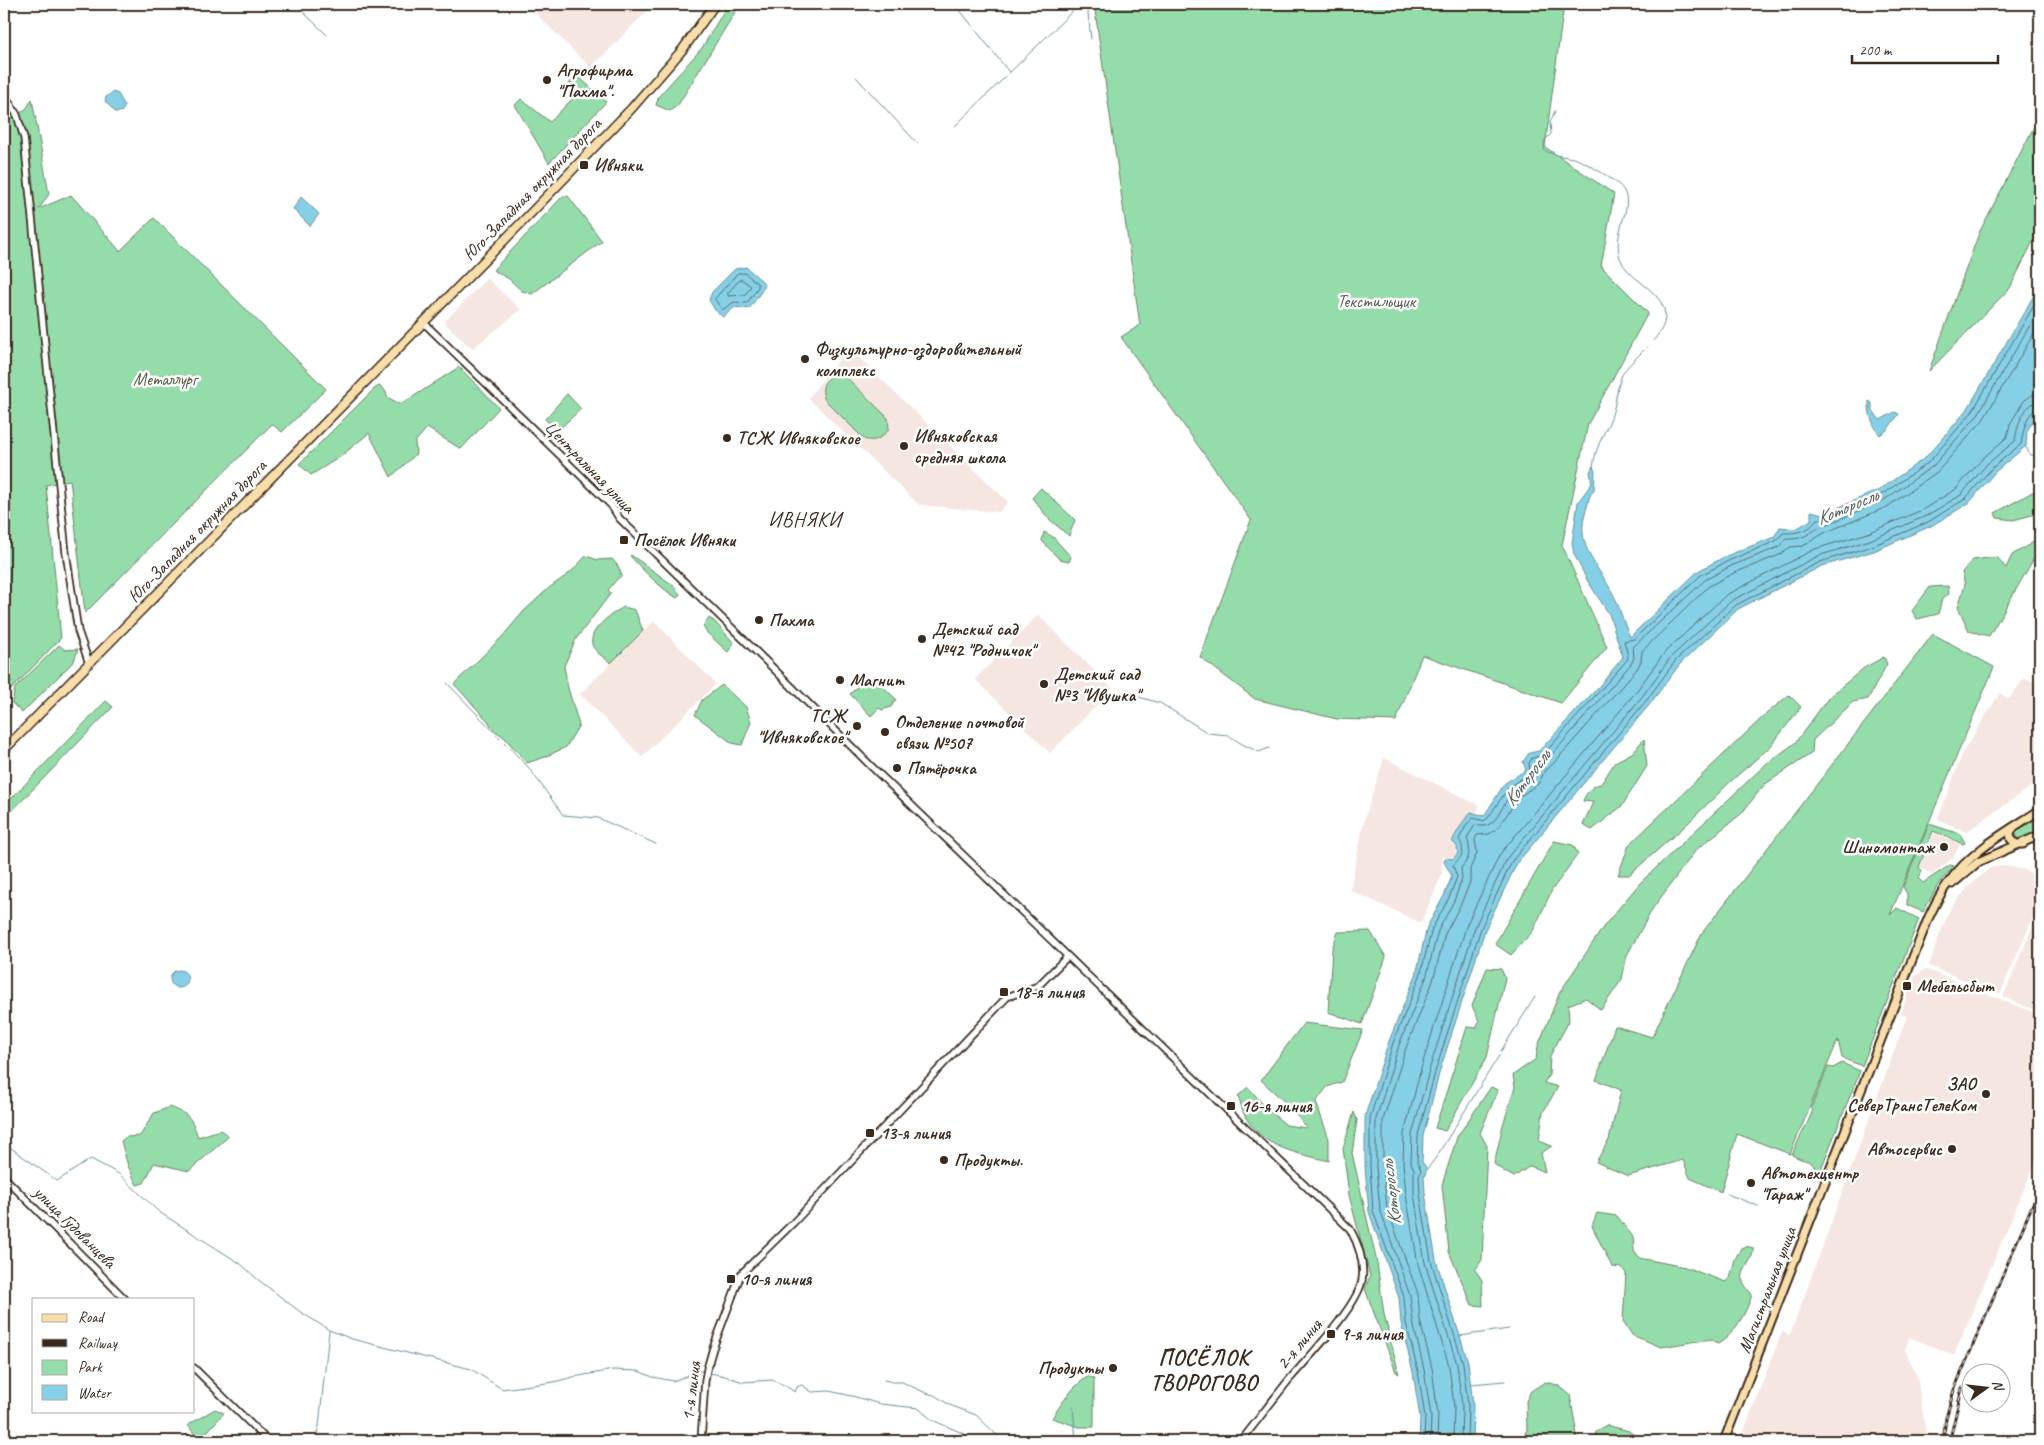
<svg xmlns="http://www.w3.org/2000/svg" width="2044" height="1445" font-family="Caveat,sans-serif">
  <rect width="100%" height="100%" fill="#fff"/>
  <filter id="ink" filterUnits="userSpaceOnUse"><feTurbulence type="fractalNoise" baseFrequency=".02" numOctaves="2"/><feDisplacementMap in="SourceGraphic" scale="10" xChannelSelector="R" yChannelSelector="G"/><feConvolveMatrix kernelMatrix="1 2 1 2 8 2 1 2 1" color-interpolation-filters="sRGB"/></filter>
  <g filter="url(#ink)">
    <path fill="#f6e6e1" d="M530,4h124l-63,64 -63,-62z
      M487,278l34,32 -49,39 -28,-27z
      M849,348l159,154 -9,10 -80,-7 -111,-107z
      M1038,615l75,74 -63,64 -75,-74z
      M654,621l62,63 -74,73 -62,-63z
      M2025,677l15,10v93l-74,52 -28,-13 25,-67 37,-59 9,6z
      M1384,758l96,48 -15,26 -15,8 7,6 1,7 -5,6 -11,-3v18l-21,49 -71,-33 15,-73z
      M1934,833l26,11 -6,13 -22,18 -12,-8z
      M2004,865l20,5 16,7v24l-40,93 -71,-28 11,-33 11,-26 19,-22 20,-17z
      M2040,909v103l-37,-15z
      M1925,969l115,46v136l-86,204 -45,-18 -4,13 12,25 10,66h-187l42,-109 8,3 117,-319 -6,-2 7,-21 7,-17z"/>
    <path fill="#95dcab" stroke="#688364" d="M728,4h12l-62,101 -8,6 -14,-6 3,-9 43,-48z
      M1094,4h470l-19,143 69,47 -13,72 47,47 -60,111 -26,121 45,102 -46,56 -139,-48 -26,66 -59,-2 -82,-20 -55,-42 51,-137 -130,-183 19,-12z
      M577,75l29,27 -57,61 -34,-58 6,-6 29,23 24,-25 -8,-10z
      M4,94l13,21 10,-7 5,-9 17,95 -10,15 32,-14 49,56 34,-33 172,171 -44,43 -10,-8 -187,189 -15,-133 -24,5 15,153 -57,59z
      M2040,115v112l-30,61 -81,83 50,-138z
      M563,196h5l34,45 -70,53 -10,-3 -13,-12 -16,-9z
      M459,367l40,41 -38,41 -34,-21 -12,14 1,12 -25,23 -22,-44 -29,24 -29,18 -12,-11 75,-75 5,-3c5,2 8,6 8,11l11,6 7,-1z
      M835,375h9l44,43 1,11c-8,9 -13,14 -25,10l-39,-39c-5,-12 -2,-20 10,-25z
      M567,394l14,15 -24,22 -12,-12z
      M2040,484v29l-27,7 -16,-2 -2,-5 41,-23z
      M1041,488l34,32 -6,16 -20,-17 -17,-21z
      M1044,532l9,5 18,20 -2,5 -9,-2 -18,-19z
      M2037,540l3,1v7l-51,88 -20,-5 -11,-24 7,-22 -3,-13 11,-12 24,-3 9,11 6,-13z
      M631,555l42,30 7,9 -3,4c-18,-11 -33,-27 -47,-42z
      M586,556l12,4 14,-1 6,7 4,10 -4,2 -10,12 3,3 -35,46 -12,27 4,22 11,37 -13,22 -21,10 -18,6 -23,-26 -10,-7 -6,-9 -34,-37 48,-47 22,-26 25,-23 22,-16z
      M1948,586l1,8 -7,5 -4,15 -21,5 -5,-8 18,-24z
      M624,607l11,3 8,21 -32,32c-6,-5 -17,-11 -19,-19 -3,-16 21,-31 32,-37z
      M709,618l5,3 20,22 -6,9 -22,-20 -3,-6z
      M1933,634l61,33 -104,248 7,-7 22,11 -57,147 -20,-8 -4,-18 -48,114 -53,-20 -16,58 -31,-14 -7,-18 -55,16 -32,-14 13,-22 12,-50 -25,-10 19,-54 37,11 50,-104z
      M59,645l6,5 13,-1 -4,12 -52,52 -10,-10 3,-15z
      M1884,657l3,7 -19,35 -15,3 -40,38 -1,13 -48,32 -23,29 -45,36 -43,58 -26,47 -5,24 -21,31 -15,-12 -18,7 1,16 -19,35 -1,19 -5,8 14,4 -15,25 -4,29 13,5 -11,7 4,19 -15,-6 -16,11 -9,-5 -11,-8 9,-39 12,-38 -2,-12 23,-16 2,-13 22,-54 44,-66 36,-43 126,-119 29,-21 34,-46 35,-29z
      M867,677h6l23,22 -5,8 -9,3 -3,-2 -8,8 -21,-22z
      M722,685l24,22 5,15 -9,23 -10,-2 -37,-28 7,-15z
      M1789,695l12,12 -31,40 -39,34 -46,45 -56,49h-11l11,-30 136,-130z
      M106,701l7,6 -109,112v-13z
      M1644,739l3,27 -25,40 -30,24 -9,-5 10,-23 -10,-1c3,-8 9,-16 18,-17l14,-22 17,-9z
      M2040,814v18l-19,8 -3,-1 -3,-8z
      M1929,824l31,10 5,9 -2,1 -30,-13 -14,36 3,4 -3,8 4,4 27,-18 4,1 -15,17 -16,29 -16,-7v-11l-4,-7z
      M1554,841l19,4 5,9 -26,36 -19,41 -22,24 -16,-11z
      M1370,931l16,26 -24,67 -34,-12 4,-63 6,-17z
      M1487,968l14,1 4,9 -18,79 -42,74 -10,-3 32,-101 9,1 3,-7 -7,-15z
      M1304,1023l59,7 -21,52 -15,5 -11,15 13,37v22c-32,-8 -64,-12 -83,-43 -4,-6 -5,-15 -8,-22l10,-9 18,21 20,17 21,3 -18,-22 -28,-26z
      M1842,1063l18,8 -41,103c-8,-17 -13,-11 -27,-19 6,-16 15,-29 21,-45l-2,-2 17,-41 5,1z
      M1491,1087l7,3 -18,43 7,13 -5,114 -7,10 7,10 1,26 -11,-1 -23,-53 -7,-67 15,-48z
      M170,1107c20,8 21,10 28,30l22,-7 9,6 -40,35 -35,-8 -10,20 -7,2 -9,-19 -7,-25 5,-4 14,-1 14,-23z
      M1354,1112l3,8 -5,33 25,110 7,51 15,60 -3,-2 -31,-83 5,-13 -21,-81 -6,-47z
      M1597,1213l20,3 16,21 1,14 5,7 46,9 40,15 5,-4 5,-19 6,-11 5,-2 7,2c2,12 -14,23 -10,33 1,5 7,10 9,14 -6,18 -17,39 -34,49l-7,-5 -50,8 -29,-12 -9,-14 3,-48 -4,-5 -10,-1 -20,-41z
      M1089,1376l5,3v48h-15l-27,-9c10,-15 21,-33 37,-42z
      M1545,1382l13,3 12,10 8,46h-58l7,-11 -1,-29 5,-10z
      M215,1409l9,4 -25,28 -11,-16z
      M1606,1425l23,6 12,10h-47l2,-9z"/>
    <path fill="#86d0e7" stroke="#688e97" d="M113,92l5,2 7,12 -3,5 -6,2 -11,-12 1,-4z
      M301,197l18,17 -9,12 -17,-17z
      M746,267l16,14 3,5 -16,23 -14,-2 -12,10 -8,-7 -6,-10 3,-8 23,-23z
      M2040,285v124l-13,22 -1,15 -31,26 -26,31 -38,23 -57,25 -52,15 -84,43 -58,55 -30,40 -133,159 -32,67 -45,140 -17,66 -1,26 5,7 -3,8 1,16 11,67 32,102 5,43 -1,36h-53l1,-23 -7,-46 -12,-49 -2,-25 -30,-86 -4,-45v-51l24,-75 27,-66 11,-48 17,-31 8,-20 -8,-14 1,-4 8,1 5,-6 -1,-7 -5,-5 11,-19 8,-10 13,4 21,-33 21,-13 -3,-8 6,-9 10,-2 62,-67 22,-27 -14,-43 -22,-34 -13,-26 -2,-11 6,-41 14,-19 -2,-11 3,-6 2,6 -1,18c-5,5 -5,10 -7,17 -15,41 14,59 29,93 5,12 8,25 14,37l68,-66 28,-15 48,-19 6,-10 16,2 15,-9v-9l12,3 56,-24 46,-32 42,-48z
      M1869,401l3,2v7l8,10 15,-8 4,2 -12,16 -7,5c-7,-9 -12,-22 -11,-34z
      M170 979a9 9 0 1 1 18 0a9 9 0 1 1-18 0Z"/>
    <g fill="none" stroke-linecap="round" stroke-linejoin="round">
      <path stroke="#596c6e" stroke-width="1" d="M738,273h7l13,11v3l-11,16 -13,-1 -12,8 -7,-11z
        M741,279l10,7 -6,9 -17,1v-3z
        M1424,1441l1,-24 -7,-46 -12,-48 -2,-26 -31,-86 -3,-44v-49l23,-75 27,-67 12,-47 17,-31 8,-21 -4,-12c9,-8 13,-14 6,-26l8,-15 6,-6 11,3 4,-3 21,-31 21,-14 -1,-10 3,-5 11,-3 84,-95 1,-4 -4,-15 10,-2 67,-64 27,-14 48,-20 7,-8c14,0 27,-1 34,-14h8l56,-24 48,-33 43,-50 68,-117
        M1430,1441l1,-25 -7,-46 -11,-48 -3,-26 -30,-87 -4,-42v-48l23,-74 27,-67 12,-47 16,-30 8,-22 -1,-11c9,-10 10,-18 6,-30l8,-13c24,7 25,-22 39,-34 6,-6 14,-8 20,-14l3,-13 11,-5 83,-95 3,-6 -1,-11 72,-67 26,-14 48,-19 7,-8c23,1 24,-10 42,-15l56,-24 49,-34 44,-50 63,-108
        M1437,1441l1,-26 -6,-47 -12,-47 -2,-27 -31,-86 -4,-42v-46l23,-72 27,-67 12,-47 16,-30 9,-22v-13l7,-16 -2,-14 2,-4 12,-1 8,-5 22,-32 20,-14 6,-13 8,-6 84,-95 4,-8 1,-10 67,-65 25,-13 48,-19 8,-7 13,-1 21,-13 63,-26 50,-35 46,-52 57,-97
        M1453,1441l1,-35 -5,-40 -31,-102 -12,-69 -3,-33 1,-28 18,-69 45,-141 33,-70 135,-161 30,-41 61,-57 89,-46 53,-16 54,-23 34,-21 26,-30 25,-22 3,-13 14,-23 8,-6 8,-1
        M1461,1441l1,-35 -5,-42 -32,-101 -11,-69v-24l-3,-8 1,-27 18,-68 45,-140 32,-69 134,-160 30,-41 60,-56 87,-45 52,-16 56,-24 35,-21 26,-31 28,-23c2,-14 8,-38 25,-40
        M1467,1441l1,-35 -5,-43 -32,-102 -11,-67 -1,-17 2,-7 -4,-8 1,-27 18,-66 45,-141 31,-67 134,-160 30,-41 60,-55 84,-43 52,-16 56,-24 37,-23 27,-31 29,-24c2,-11 5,-34 19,-36"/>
      <path stroke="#688e97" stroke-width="1" d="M295,4l32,31
        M955,4l54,68
        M1087,4l4,35
        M856,77l62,67
        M1555,111l-5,12 1,11 -7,7v9c10,6 19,6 29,8 8,1 44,23 49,30 6,8 5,16 3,25 -4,13 -10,31 -5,45 7,21 37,29 44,51 8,27 -32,45 -43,68 -5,13 -5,28 -10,41 -8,19 -15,27 -18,49
        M955,126l125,-122
        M2026,447l4,8 10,1
        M447,683l82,85 34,47 35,3 58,26
        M1128,694l32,9 48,30 20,2 14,9 17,8 10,-4
        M1501,1051l34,-54
        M4,1143l53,38 34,-22 28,15 40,38 82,52 15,14 43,33 30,19 23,9 119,30 31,20 52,-7 19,-5 40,-7 25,1 15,6 20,4 27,-10h3
        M1427,1169l8,-10 65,-105
        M1727,1194l31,12
        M1460,1336l49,-7
        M710,1373l15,3 18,6 29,-2 12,5 11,7 2,-5 5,-2 10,7 17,-1 23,5 28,8 38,4 14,12 49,21
        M884,1380l9,2h9l24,11 8,2 16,10 26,10 27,26
        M1471,1384l34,-3
        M1073,1407l3,34
        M315,1441l4,-15 10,-95"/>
      <g stroke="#3b2a1e" stroke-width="9">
        <path id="minor" d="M4,94l13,21 7,23 42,415 12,78 11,32
          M423,322l188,183 8,13 155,151 97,97 479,463c8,14 15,34 12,51 -4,26 -55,79 -74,101 -16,20 -31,40 -47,60
          M4,1177l121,122
          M194,1368l74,73
          M701,1441l4,-61 2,-11 6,-21 28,-74 53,-52 213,-225 31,-11 29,-29"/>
      </g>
      <g stroke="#3b2a1e" stroke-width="11">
        <path id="major" d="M2014,827l-4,5 1,7 5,5h7
          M1952,884l26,-22 62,-27
          M1724,1441l204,-522c6,-13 12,-26 21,-37 23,-32 59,-51 91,-72"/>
      </g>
      <g stroke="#3b2a1e" stroke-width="11">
        <path id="highway" d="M4,750l524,-534 103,-107 52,-60 32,-45"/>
      </g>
      <use href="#minor" stroke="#fff" stroke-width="5.5"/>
      <use href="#major" stroke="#f8deab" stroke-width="7"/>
      <use href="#highway" stroke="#f8deab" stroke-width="8"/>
      <g stroke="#3b2a1e" stroke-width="3">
        <path id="rail" d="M1950,1439l12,-51
          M1943,1441l3,-23 8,-28 86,-203"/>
      </g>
      <use href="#rail" stroke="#fff" stroke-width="1" stroke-dasharray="4" stroke-linecap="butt"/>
    </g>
  </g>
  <g fill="#3b2a1e" stroke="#fff" stroke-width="2">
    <circle cx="547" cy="80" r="5"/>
    <rect x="579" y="160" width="10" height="10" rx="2.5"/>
    <circle cx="805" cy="359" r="5"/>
    <circle cx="727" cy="438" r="5"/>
    <circle cx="904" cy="446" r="5"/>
    <rect x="619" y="535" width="10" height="10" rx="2.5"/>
    <circle cx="759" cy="620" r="5"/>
    <circle cx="922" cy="639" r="5"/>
    <circle cx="840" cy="680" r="5"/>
    <circle cx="1044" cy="684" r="5"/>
    <circle cx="857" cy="726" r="5"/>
    <circle cx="885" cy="732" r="5"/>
    <circle cx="897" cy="768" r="5"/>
    <circle cx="1944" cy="847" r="5"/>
    <rect x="1902" y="981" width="10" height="10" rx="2.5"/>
    <rect x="999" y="987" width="10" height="10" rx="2.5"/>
    <circle cx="1986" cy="1094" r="5"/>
    <rect x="1226" y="1101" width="10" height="10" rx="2.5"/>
    <rect x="865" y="1128" width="10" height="10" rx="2.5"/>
    <circle cx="1952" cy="1149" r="5"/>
    <circle cx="944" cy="1160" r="5"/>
    <circle cx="1751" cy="1183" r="5"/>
    <rect x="726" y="1274" width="10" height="10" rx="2.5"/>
    <rect x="1326" y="1329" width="10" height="10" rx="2.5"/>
    <circle cx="1113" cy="1368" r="5"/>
  </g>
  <g text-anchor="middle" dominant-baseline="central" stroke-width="5" stroke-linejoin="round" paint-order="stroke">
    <g font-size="18" font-weight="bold" fill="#3b2a1e" stroke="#fff" text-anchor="start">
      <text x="557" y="70">Агрофирма<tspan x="557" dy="21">"Пахма".</tspan></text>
      <text x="594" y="165">Ивняки</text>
      <text x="815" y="349">Физкультурно-оздоровительный<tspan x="815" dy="21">комплекс</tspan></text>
      <text x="914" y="436">Ивняковская<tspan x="914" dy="21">средняя школа</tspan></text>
      <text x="737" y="438">ТСЖ Ивняковское</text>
      <text x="634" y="540">Посёлок Ивняки</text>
      <text x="769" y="620">Пахма</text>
      <text x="932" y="629">Детский сад<tspan x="932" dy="21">№42 "Родничок"</tspan></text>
      <text x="1054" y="674">Детский сад<tspan x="1054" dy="21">№3 "Ивушка"</tspan></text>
      <text x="850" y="680">Магнит</text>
      <text x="847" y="716" text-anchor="end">ТСЖ<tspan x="847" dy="21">"Ивняковское"</tspan></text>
      <text x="895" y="722">Отделение почтовой<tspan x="895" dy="21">связи №507</tspan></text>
      <text x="907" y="768">Пятёрочка</text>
      <text x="1934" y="847" text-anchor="end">Шиномонтаж</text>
      <text x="1917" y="986">Мебельсбыт</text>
      <text x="1014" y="992">18-я линия</text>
      <text x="1976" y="1084" text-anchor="end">ЗАО<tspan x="1976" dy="21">СеверТрансТелеКом</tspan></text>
      <text x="1241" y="1106">16-я линия</text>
      <text x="880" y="1133">13-я линия</text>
      <text x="1942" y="1149" text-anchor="end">Автосервис</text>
      <text x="954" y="1160">Продукты.</text>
      <text x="1761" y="1173">Автотехцентр<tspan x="1761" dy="21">"Гараж"</tspan></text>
      <text x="741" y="1279">10-я линия</text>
      <text x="1341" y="1334">9-я линия</text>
      <text x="1103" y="1368" text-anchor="end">Продукты</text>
    </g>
    <g font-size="18" fill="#3b2a1e" stroke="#fff">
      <text transform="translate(532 189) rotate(-46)">Юго-Западная окружная дорога</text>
      <text transform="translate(590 467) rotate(46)">Центральная улица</text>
      <text transform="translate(197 531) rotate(-46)">Юго-Западная окружная дорога</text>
      <text transform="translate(75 1227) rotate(45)">улица Гудованцева</text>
      <text transform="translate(1767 1290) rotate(-69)">Магистральная улица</text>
      <text transform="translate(1299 1344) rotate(-50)">2-я линия</text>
      <text transform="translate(691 1391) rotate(-83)">1-я линия</text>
    </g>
    <g font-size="18" fill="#565f48" stroke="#fff">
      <text x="1376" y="301">Текстильщик</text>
      <text x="165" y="379">Металлург</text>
    </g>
    <g font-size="19" font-style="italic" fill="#525c5a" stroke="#fff">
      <text transform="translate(1847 507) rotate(-23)">Которосль</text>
      <text transform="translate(1527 778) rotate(-53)">Которосль</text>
      <text transform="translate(1391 1193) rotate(-97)">Которосль</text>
    </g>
    <g font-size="20" letter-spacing="1" fill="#3b2a1e" stroke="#fff">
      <text x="805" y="519">ИВНЯКИ</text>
    </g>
    <g font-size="22" font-weight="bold" letter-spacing="1" fill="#3b2a1e" stroke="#fff">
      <text x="1204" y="1358">ПОСЁЛОК<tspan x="1204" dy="25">ТВОРОГОВО</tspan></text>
    </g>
  </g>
  <rect width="2044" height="1445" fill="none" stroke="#fff" stroke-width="20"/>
  <rect x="10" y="10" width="2024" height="1425" fill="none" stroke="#3b2a1e" stroke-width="2" filter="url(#ink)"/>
  <rect x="32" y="1298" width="162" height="115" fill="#ffffff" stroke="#b1aaa5"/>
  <rect x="42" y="1314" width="25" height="8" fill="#f8deab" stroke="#b1aaa5"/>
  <text x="78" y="1322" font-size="15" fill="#3b2a1e">Road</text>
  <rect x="42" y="1339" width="25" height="8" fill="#3b2a1e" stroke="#b1aaa5"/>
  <text x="78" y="1348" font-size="15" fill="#3b2a1e">Railway</text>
  <rect x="42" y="1360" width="25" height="15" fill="#95dcab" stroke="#b1aaa5"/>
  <text x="78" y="1372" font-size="15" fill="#3b2a1e">Park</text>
  <rect x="42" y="1385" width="25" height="15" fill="#86d0e7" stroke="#b1aaa5"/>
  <text x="78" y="1398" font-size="15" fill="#3b2a1e">Water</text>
  <g transform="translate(1986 1388) rotate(75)"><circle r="24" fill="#ffffff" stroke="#b1aaa5"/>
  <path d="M0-4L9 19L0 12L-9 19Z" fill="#3b2a1e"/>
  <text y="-8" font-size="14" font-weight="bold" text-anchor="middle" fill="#3b2a1e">N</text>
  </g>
  <path d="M1852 55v8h146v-8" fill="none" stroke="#3b2a1e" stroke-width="2.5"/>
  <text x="1859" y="55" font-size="15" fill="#3b2a1e" stroke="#ffffff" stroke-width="4" paint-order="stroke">200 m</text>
</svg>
